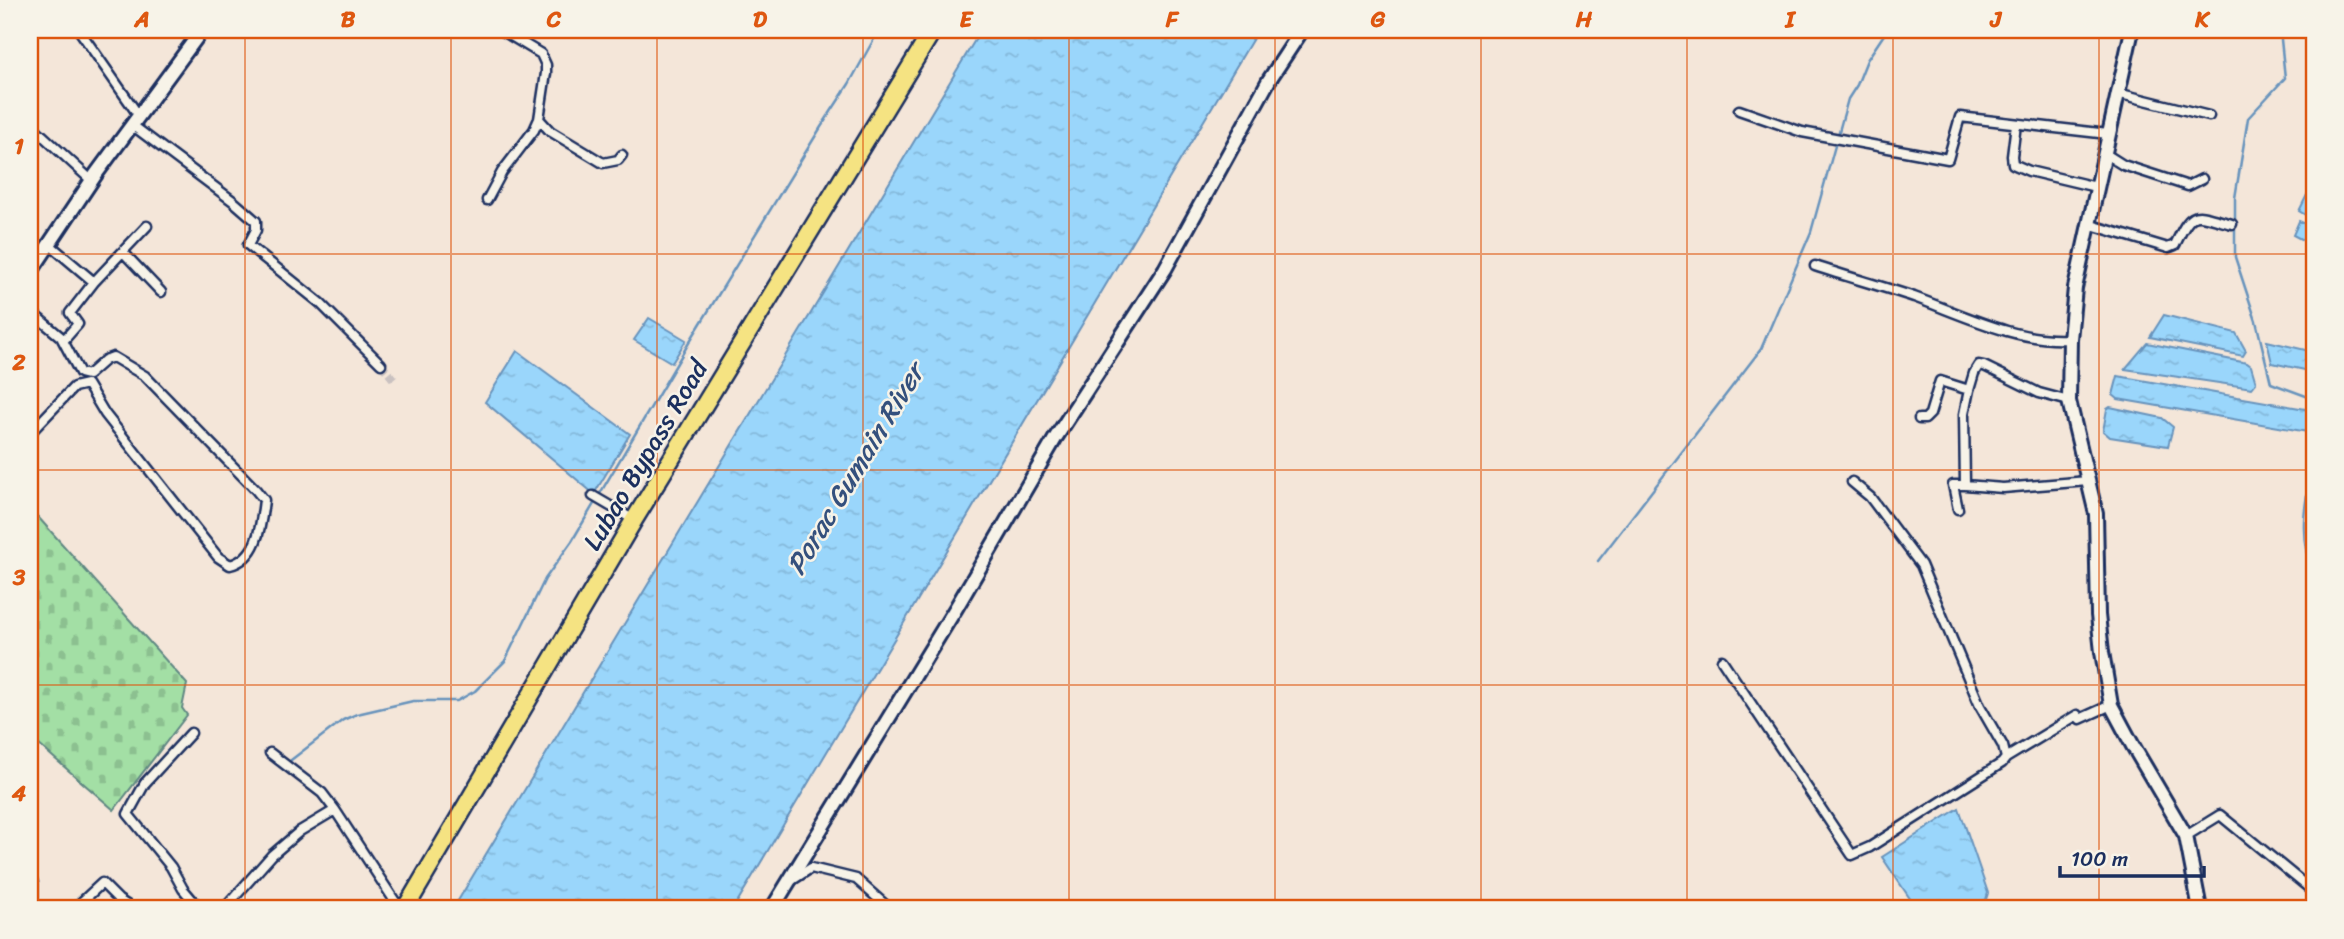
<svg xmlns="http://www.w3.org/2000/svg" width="2344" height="939" font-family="Sriracha,sans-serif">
  <defs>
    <pattern id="cemetery-stones" width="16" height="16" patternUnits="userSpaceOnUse" patternTransform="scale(1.75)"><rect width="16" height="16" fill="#a3dfa5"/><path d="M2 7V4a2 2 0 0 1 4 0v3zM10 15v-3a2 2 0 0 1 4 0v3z" fill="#8cc090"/></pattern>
    <pattern id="water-ripples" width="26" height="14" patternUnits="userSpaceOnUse" patternTransform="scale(1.75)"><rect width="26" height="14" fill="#9ad6fb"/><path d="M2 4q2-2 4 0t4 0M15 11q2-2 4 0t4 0" fill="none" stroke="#84b8da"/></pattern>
  </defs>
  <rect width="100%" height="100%" fill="#f4e6d9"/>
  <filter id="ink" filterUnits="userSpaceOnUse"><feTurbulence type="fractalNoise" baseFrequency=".0143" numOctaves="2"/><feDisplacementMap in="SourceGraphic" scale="14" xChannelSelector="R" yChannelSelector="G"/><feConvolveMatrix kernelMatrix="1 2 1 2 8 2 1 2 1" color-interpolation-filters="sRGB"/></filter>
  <g filter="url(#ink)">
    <path fill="url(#cemetery-stones)" stroke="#5f8782" stroke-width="2" d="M30,508l157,176 -5,24 5,7 -73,95 -84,-73z"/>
    <path fill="url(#water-ripples)" stroke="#6793bc" stroke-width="2" d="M981,30h277l-525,879h-280z
      M2307,195l7,4v21l-15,-9z
      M2299,221l15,7v18l-21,-11z
      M2164,315l72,18 10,18 -3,5 -93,-19z
      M649,318l37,22 -14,23 -38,-23z
      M2267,341l47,11v20l-42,-9z
      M2147,343l100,20 4,3 5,17 -4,5 -127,-19z
      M517,351l113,83 -36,60 -109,-92z
      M2118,376l193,34 2,4 -5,18 -190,-33 -5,-4z
      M2110,407l52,11 11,9 -5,19 -58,-9 -7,-6 4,-22z
      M1959,808l29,85 -5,16h-66l-35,-52z"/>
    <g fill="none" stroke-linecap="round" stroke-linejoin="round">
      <path stroke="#6793bc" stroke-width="2.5" d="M2280,30l5,48 -37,40 -13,80v59l21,64 15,62 43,16
        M2314,459c-8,38 -18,77 0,115
        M1598,561l163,-212 50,-117 37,-133 9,-14 10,-25 20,-30
        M291,760l52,-40 14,-6 56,-13h44l18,-10 30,-30 40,-82 27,-38 118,-200 131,-214 28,-43 30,-54"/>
      <path stroke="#c9c1c0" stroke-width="8" stroke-dasharray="8 4" stroke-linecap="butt" d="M381,364l14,17"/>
      <g stroke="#1b2f5e" stroke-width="13">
        <path id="street" d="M79,30l60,86
          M2117,93l92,23
          M1739,110l63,22 146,27 12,-42 148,17
          M539,119l11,12 53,32 15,-3 4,-5
          M30,124l62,57
          M2016,124l-4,32 1,8 16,7 67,16
          M132,125l101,76 23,20v9l-8,15 72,58 61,61
          M2104,153l19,12 65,21 14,-7
          M487,200l15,-28 32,-42 5,-11 7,-46v-8l-5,-11 -40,-24
          M2088,224l80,24 7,-3c18,-38 18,-31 57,-21
          M49,244l45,38
          M123,252l38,40
          M1815,266c33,11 66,20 99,31 47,17 105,46 156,42
          M30,311l31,26 19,36 8,2 17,-15 8,-3 32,19 111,114 8,10c-3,23 -5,58 -34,65l-12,-8 -113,-143 -18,-30 -13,3 -44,46
          M64,340l14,-16 -8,-11 24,-31 53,-56
          M1969,390l-5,24 1,71 38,3 85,-7
          M1919,419h6l5,-5 10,-33 29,9 5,-17 5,-8 5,1 55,27 30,8
          M1852,482l18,15 51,68 59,141 23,40 3,12 71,-43 3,4 31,-14
          M593,496l41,24
          M1958,509l-5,-24h12
          M1722,660l130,195 18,-8 132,-84 4,-5
          M191,733l-46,50 -17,31 43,53 12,22 17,20
          M270,753l52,40 13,17 65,99
          M2186,836l34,-21 94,77
          M30,874l3,9v14l-3,3
          M791,881l20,-13 45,11 34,30
          M74,909l28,-26 17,17 14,9
          M224,909l48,-54 28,-24 35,-21"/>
      </g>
      <g stroke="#1b2f5e" stroke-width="18">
        <path id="secondary" d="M2132,30l-57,258 -5,51 -1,62 27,113 2,101 4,37 9,53 22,41 53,90 14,73
          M30,273l66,-99 106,-144
          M772,909l184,-301 100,-171 109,-168 104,-189 33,-50"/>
      </g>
      <g stroke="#1b2f5e" stroke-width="21">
        <path id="highway" d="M405,909l229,-389 299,-490"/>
      </g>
      <use href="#street" stroke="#f7f3e8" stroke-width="8"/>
      <use href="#secondary" stroke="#f7f3e8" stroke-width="12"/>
      <use href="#highway" stroke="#f5e382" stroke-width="16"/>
    </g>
  </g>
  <path fill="none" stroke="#de5710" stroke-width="2" stroke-opacity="0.55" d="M245,30v879M451,30v879M657,30v879M863,30v879M1069,30v879M1275,30v879M1481,30v879M1687,30v879M1893,30v879M2099,30v879M30,254h2284M30,470h2284M30,685h2284"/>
  <g text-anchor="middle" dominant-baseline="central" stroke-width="5" stroke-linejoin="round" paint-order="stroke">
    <g font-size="26" fill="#1b2f5e" stroke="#f7f3e8">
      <text transform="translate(645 455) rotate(-59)">Lubao Bypass Road</text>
    </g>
    <g font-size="28" font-style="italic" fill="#34507d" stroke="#f7f3e8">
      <text transform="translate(855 469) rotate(-59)">Porac Gumain River</text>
    </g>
  </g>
  <rect width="2344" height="939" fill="none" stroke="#f7f3e8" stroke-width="77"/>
  <path d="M2060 866v10h144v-10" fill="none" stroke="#1b2f5e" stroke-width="3.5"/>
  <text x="2071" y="866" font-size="21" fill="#1b2f5e" stroke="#f7f3e8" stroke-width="5" paint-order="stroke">100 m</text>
  <rect x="38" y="38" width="2268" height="862" fill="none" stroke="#de5710" stroke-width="2.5"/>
  <g font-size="23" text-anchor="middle" font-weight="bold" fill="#de5710">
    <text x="142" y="27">A</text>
    <text x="348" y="27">B</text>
    <text x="554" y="27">C</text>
    <text x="760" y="27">D</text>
    <text x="966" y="27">E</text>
    <text x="1172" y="27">F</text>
    <text x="1378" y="27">G</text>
    <text x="1584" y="27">H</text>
    <text x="1790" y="27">I</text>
    <text x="1996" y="27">J</text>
    <text x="2202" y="27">K</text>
    <text x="19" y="154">1</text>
    <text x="19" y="370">2</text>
    <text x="19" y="585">3</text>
    <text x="19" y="801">4</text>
  </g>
</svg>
